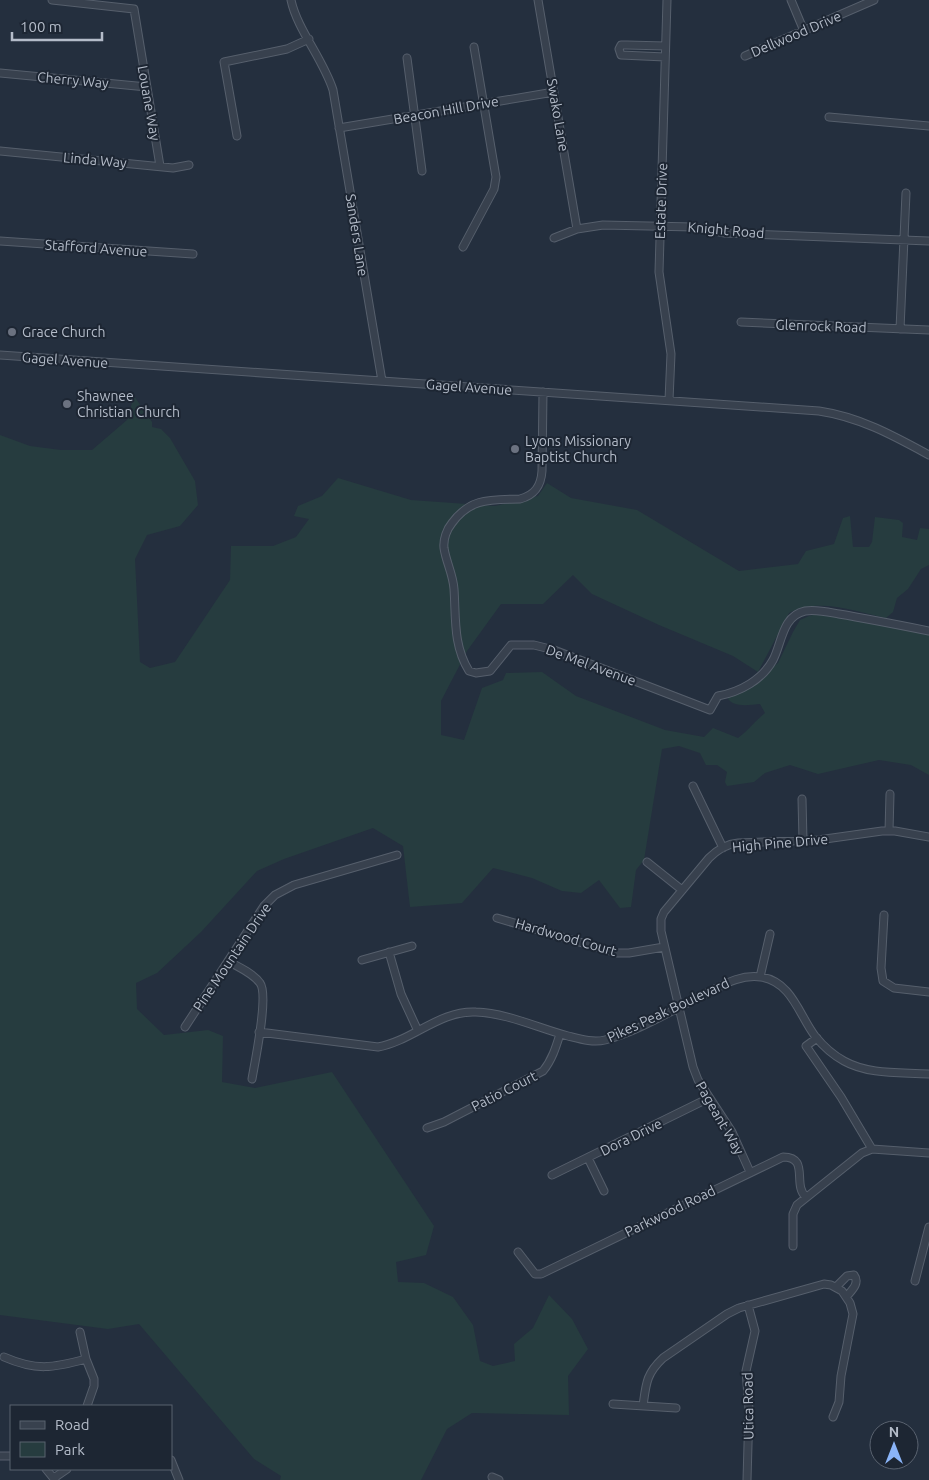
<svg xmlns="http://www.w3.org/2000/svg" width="929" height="1480" font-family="Ubuntu,sans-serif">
  <rect width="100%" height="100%" fill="#242f3e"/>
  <path fill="#263c3f" d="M134,396l18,26v5l9,2 9,9 25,43 3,24 -18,21 -33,9 -12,24 5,103 10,6 25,-6 55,-82 1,-34h42l23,-9 13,-18 -15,-3 4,-10 24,-10 16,-18 73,22 84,6 43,-10 9,-13 24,15 66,12 102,61 59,-7 8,-13 28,-7 9,-26 7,-2 3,31h16l3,-5 3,-25 24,3 4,3 -1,14 15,3 3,-12 9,1v36l-8,4 -13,20 -11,9 -4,14 -7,6c-31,-6 -67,-21 -97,-5l-31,59 -25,-16 -74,-31 -67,-31 -19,-19 -30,29h-42l-34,47 -26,50v34l23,5 18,-52 21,-8 3,-7 36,-1 34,24 89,34 39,7 9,-9 25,10c11,-8 17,-17 27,-25l-5,-9c-11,1 -28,4 -33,-7l19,-8 32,-26 15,-31 7,-12 9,-4 10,-3 110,21v141l-18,-10 -32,-5 -61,14 -28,-9 -25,8 -11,9 -27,4 -2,-4 2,-10 -10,-7h-11l-6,-12 -21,-7 -17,3 -18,111 -8,10 -5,37 -11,1 -21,-28 -18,13 -19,-2 -30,-13 -39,-10 -31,35 -52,4 -7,-61 -30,-18 -89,31 -27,12 -56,61 -44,41 -21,10 1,26 27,26 44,-5 15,6 -1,46 33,6 77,-16 102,154 -8,29 -30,7 2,20 26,1 29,14 20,28 7,36 13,5 22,-5 -1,-17 19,-16 16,-33 23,24 16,30 -20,27 1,39 -97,-2 -25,16 -26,51h-141l1,-4 -27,-17 -115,-135 -31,5 -108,-14v-880l30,11 31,4h31l35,-30z"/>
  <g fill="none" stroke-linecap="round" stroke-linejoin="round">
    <g stroke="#565f6c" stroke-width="9">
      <path id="minor" d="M52,0l82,9 26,157
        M291,0c6,29 32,59 42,90l49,291
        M538,0l39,229
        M667,0l-8,272 12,82 -2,46
        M791,0l13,31
        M665,46l-38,-1h-6l-2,4 2,6 44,2
        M745,56l129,-56
        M407,58l15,113
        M0,73l147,14
        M829,117l100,9
        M339,128l215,-36
        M237,136l-13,-74 63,-13 22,-10
        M0,151l173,17 16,-3
        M554,238l23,-9 26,-4 91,2 31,6 204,8
        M0,241l193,13
        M463,247l31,-58 2,-12 -22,-130
        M741,322l188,8
        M900,329l6,-136
        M0,355l819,56c41,6 75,25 110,44
        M543,392l-1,79c-1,15 -7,24 -22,28 -28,1 -49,-2 -68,24 -5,6 -9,16 -8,25 2,14 9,26 10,41 2,29 -1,56 15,82l7,2 14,-2 21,-26h23l20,5 156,60 8,-14c22,-4 44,-16 55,-36 9,-17 9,-44 32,-49 11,-2 23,1 34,3 30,5 60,11 90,17
        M693,786l30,62
        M802,799l1,41
        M889,831l1,-37
        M647,862l35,28
        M884,915l-3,53 2,13 11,7 35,4
        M497,918l120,35h12l35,-6
        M389,952l12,42 17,37
        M362,960l50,-14
        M228,961c10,6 25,12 32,22 9,12 -5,78 -8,96
        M760,977l10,-43
        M185,1027l79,-121 11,-11 19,-10 103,-30
        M259,1032l119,15c34,-6 62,-37 98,-35 31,1 62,16 92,24 12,3 25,7 37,4 32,-8 69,-31 100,-46 18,-9 35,-20 56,-17 31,5 38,38 54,59 8,10 18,19 29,25 25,14 57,11 85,13
        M817,1038l-11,8 35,51 31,52
        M427,1128l17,-6 99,-51c9,-11 13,-24 17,-37
        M588,1158l16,33
        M750,1172l-18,-40 -34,-52 -5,-13 -32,-136v-12l3,-7 45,-54c8,-8 18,-14 29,-15l80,-3 64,-9h13l34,6
        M552,1175l157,-77
        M793,1246v-32l4,-9 65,-52 10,-4 57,4
        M518,1252l17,22h6l242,-117c27,0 9,28 23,40
        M915,1281l14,-54
        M836,1287l11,-11 7,-1c6,8 -2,15 -7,21
        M80,1332l6,27 8,20v7l-7,20
        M4,1357c32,14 49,11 82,2
        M613,1404l63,4
        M643,1406c3,-22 3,-32 20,-48l64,-44 12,-6 85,-24 7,1 11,6 8,12 3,11 -12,62 -2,26 -6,15
        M0,1456h11
        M171,1460l8,20
        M46,1469l9,11
        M492,1477l7,3
        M54,1478l13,-9
        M747,1480l2,-71 -3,-38 9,-40 -7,-26"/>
    </g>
    <use href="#minor" stroke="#38414e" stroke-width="7"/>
  </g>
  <g fill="#6b7280" stroke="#1d2633" stroke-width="2">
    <circle cx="12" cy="332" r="5"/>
    <circle cx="67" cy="404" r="5"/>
    <circle cx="515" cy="449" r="5"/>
  </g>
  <g text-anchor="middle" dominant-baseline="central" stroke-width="4" stroke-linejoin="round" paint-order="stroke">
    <g font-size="14" fill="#b4bcc9" stroke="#1d2633">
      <text transform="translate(796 34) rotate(-23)">Dellwood Drive</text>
      <text transform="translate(73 80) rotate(5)">Cherry Way</text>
      <text transform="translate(149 103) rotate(80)">Louane Way</text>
      <text transform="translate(446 110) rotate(-10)">Beacon Hill Drive</text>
      <text transform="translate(558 115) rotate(80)">Swako Lane</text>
      <text transform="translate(95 160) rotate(5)">Linda Way</text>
      <text transform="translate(661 201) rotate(-88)">Estate Drive</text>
      <text transform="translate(726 230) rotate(5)">Knight Road</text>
      <text transform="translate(357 235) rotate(81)">Sanders Lane</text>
      <text transform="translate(96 248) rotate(4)">Stafford Avenue</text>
      <text transform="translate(821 326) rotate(2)">Glenrock Road</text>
      <text transform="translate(65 360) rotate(4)">Gagel Avenue</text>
      <text transform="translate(469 387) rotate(4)">Gagel Avenue</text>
      <text transform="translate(591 665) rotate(20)">De Mel Avenue</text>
      <text transform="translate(780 843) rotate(-5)">High Pine Drive</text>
      <text transform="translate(566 937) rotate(16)">Hardwood Court</text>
      <text transform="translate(232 957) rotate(-56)">Pine Mountain Drive</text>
      <text transform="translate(668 1010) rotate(-25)">Pikes Peak Boulevard</text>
      <text transform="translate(504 1091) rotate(-27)">Patio Court</text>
      <text transform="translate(720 1118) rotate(60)">Pageant Way</text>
      <text transform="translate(631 1137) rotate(-26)">Dora Drive</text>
      <text transform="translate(670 1211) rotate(-26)">Parkwood Road</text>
      <text transform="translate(748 1406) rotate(-91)">Utica Road</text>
    </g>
    <g font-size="14" fill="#b4bcc9" stroke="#1d2633" text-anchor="start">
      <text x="22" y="332">Grace Church</text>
      <text x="77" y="396">Shawnee<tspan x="77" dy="16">Christian Church</tspan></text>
      <text x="525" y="441">Lyons Missionary<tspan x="525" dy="16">Baptist Church</tspan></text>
    </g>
  </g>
  <rect x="10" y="1405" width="162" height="65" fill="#1d2633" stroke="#59626f"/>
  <rect x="20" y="1421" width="25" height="8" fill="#38414e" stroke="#59626f"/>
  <text x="55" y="1430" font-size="15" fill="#b4bcc9">Road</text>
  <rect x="20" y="1442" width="25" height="15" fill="#263c3f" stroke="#59626f"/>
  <text x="55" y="1455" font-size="15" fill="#b4bcc9">Park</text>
  <g transform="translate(894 1445)"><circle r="24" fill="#1d2633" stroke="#59626f"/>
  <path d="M0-4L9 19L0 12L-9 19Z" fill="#8ab4f8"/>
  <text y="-8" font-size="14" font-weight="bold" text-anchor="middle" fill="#b4bcc9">N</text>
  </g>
  <path d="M12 32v8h90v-8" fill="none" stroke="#b4bcc9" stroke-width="2.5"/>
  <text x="20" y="32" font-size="15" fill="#b4bcc9" stroke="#1d2633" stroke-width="4" paint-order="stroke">100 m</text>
</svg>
